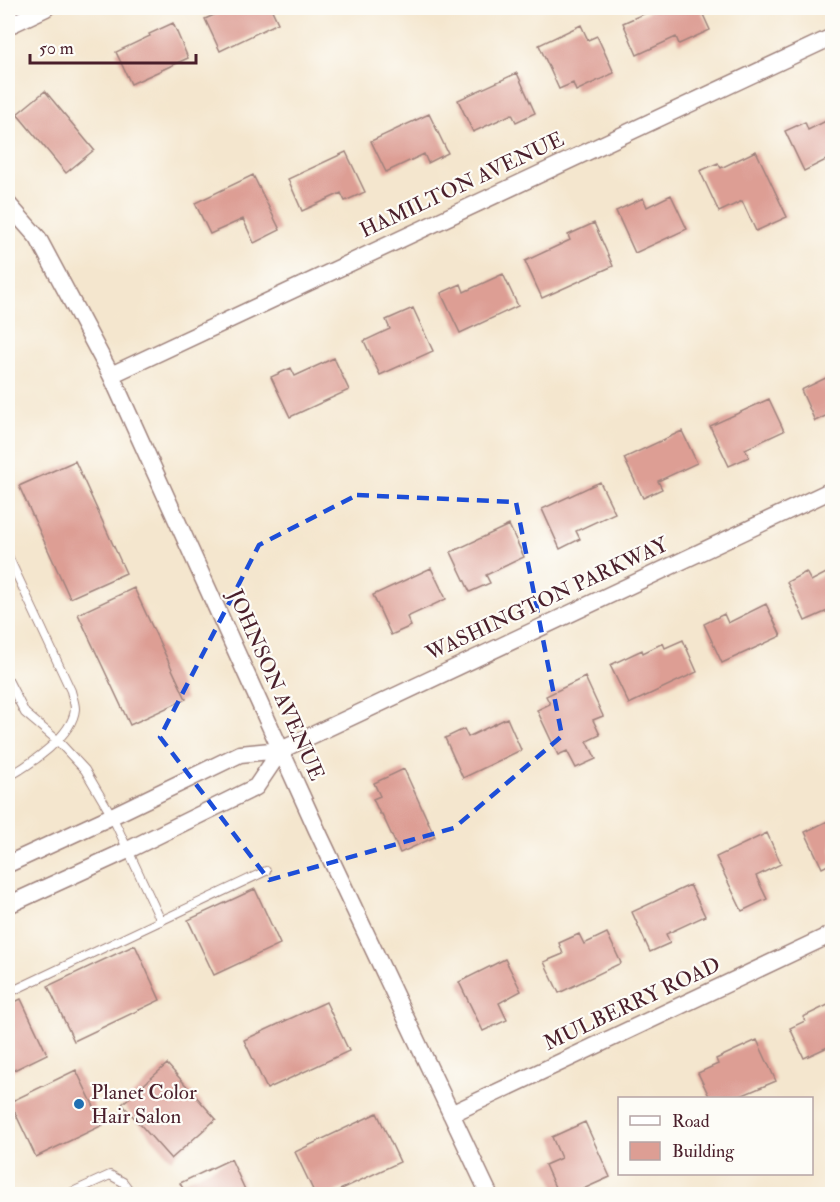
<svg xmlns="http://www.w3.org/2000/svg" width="840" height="1202" font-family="'IM FELL Double Pica',serif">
  <rect width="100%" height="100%" fill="#fdfcf7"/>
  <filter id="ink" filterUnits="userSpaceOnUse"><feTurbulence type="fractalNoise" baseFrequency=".0167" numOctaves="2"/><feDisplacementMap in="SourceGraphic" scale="12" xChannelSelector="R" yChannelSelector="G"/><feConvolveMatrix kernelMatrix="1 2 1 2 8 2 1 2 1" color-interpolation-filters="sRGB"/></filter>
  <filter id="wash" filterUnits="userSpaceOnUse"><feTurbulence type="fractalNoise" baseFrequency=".008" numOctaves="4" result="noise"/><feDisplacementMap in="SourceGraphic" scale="24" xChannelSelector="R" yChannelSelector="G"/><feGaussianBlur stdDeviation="1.35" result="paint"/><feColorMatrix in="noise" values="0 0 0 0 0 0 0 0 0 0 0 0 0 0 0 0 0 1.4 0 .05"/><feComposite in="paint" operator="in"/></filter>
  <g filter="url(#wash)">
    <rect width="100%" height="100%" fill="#f4e6ce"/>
    <g id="blocks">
      <path fill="#dd9e94" d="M230,8h41l7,15 -58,28 -15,-32z
        M657,8h43l10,22 -31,14 -3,-7 -39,18 -14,-32z
        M173,23l15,35 -57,26 -15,-32 34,-16 -1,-2z
        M581,25l7,15 9,-4 17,37 -38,18 -3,-8 -14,6 -20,-44z
        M517,73l18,40 -19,9 -4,-8 -39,18 -15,-32z
        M45,91l49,59 -28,23 -49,-59z
        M429,114l19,39 -20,10 -4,-9 -38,18 -15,-31z
        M832,118v39l-28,14 -19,-40 20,-9 3,8z
        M756,151l31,66 -31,14 -14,-30 -23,11 -19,-41 18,-8 3,5z
        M346,152l19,40 -20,9 -4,-8 -39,18 -14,-32z
        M253,175l27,55 -26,13 -11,-24 -33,15 -15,-31z
        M671,195l16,34 -52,24 -19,-42 27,-13 4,9z
        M594,223l19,43 -71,32 -17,-37 45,-21 -2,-5z
        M503,274l15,32 -58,27 -19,-40 20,-9 3,8z
        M413,308l20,43 -53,24 -16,-34 26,-12 -4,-9z
        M334,358l15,32 -59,27 -19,-40 20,-9 4,8z
        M832,375v38l-17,8 -14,-31z
        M769,399l15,32 -39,18 4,8 -20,9 -19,-40z
        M682,431l15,32 -39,18 4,8 -19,9 -19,-40z
        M75,461l51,112 -56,25 -51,-112z
        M600,482l15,31 -39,18 4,8 -20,10 -18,-40z
        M509,525l15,32 -38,18 4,8 -20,9 -19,-40z
        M431,568l15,31 -39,18 4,9 -20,9 -18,-40z
        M832,570v39l-27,12 -18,-39 19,-10 5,9z
        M134,588l52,111 -56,26 -52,-111z
        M766,604l15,32 -59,27 -18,-39 20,-10 4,9z
        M683,640l14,32 -68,32 -19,-39 32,-15 1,3 20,-10 2,5z
        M585,677l18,39 -10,4 7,15 -13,6 9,18 -20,9 -9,-17 -9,4 -21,-45 13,-6 -4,-8z
        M507,718l14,32 -58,28 -18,-40 19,-9 4,8z
        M404,769l31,68 -35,16 -18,-39h-2l-7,-15 7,-3 -6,-13z
        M832,819v44l-10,5 -17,-36z
        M767,833l14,31 -25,12 11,23 -25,12 -26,-54z
        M690,885l15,31 -39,18 4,9 -20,9 -18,-40z
        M255,889l25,55 -66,31 -26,-55z
        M607,933l14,30 -62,30 -15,-31 19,-8 -4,-11 20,-9 5,10z
        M135,945l25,55 -86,41 -26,-55z
        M505,959l16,32 -22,12 8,17 -24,11 -24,-49z
        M21,999l26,55 -39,19v-68z
        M326,1002l23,49 -82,38 -23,-49z
        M832,1003v42l-28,13 -14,-30 15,-7 -2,-4z
        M757,1040l19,41 -40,17h-26l-12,-25 20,-9 -2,-5z
        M167,1064l49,55 -45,40 -49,-55z
        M76,1070l27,55 -67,32 -26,-55z
        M377,1113l23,49 -69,32h-16l-20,-42z
        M585,1122l25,55 -38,17h-14l-13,-29 16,-7 -9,-21z
        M231,1159l16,35h-61l-6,-11z"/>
    </g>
  </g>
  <g filter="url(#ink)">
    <use href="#blocks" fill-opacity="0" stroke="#9f827c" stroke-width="1.5"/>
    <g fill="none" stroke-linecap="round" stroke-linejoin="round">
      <g stroke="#9f827c" stroke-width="10">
        <path id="lane" d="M8,556l63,135c1,5 4,12 4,18 -2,27 -46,56 -67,68
          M8,680l17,33 32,27 28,30 27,46 49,105
          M8,993l258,-122
          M68,1194l42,-19 13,7 9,12"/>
      </g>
      <g stroke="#9f827c" stroke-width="19">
        <path id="street" d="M8,26l38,-18
          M8,204l30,34 73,137 206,455 172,364
          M111,375l721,-338
          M8,864l104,-48 128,-62 41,-4 551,-260
          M8,905l120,-55 128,-63 25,-37
          M451,1114l381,-180"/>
      </g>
      <use href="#lane" stroke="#fff" stroke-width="8"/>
      <use href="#street" stroke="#fff" stroke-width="16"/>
    </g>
  </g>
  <path fill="none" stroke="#1d4ed8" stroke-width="4.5" stroke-dasharray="12 8" stroke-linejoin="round" d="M357,495l159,7 46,234 -108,92 -185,52 -109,-143 99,-192z"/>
  <circle fill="#1f6fb2" stroke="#fdfcf7" stroke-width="2" cx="79" cy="1104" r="6"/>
  <g text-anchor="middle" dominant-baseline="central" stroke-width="4.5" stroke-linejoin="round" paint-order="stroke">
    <g font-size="21" fill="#4a1f2b" stroke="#fdfcf7">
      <text transform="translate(462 185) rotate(-25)">HAMILTON AVENUE</text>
      <text transform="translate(547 599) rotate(-25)">WASHINGTON PARKWAY</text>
      <text transform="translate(276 685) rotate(66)">JOHNSON AVENUE</text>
      <text transform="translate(632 1004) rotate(-25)">MULBERRY ROAD</text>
    </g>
    <g font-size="21" fill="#4a1f2b" stroke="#fdfcf7" text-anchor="start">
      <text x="91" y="1092">Planet Color<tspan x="91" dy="24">Hair Salon</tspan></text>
    </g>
  </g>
  <rect width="840" height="1202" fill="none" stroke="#fdfcf7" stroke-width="30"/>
  <rect x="618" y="1097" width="195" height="78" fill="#fdfcf7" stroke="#b5a4a5" stroke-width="1.5"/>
  <rect x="630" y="1116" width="30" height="9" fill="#ffffff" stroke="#b5a4a5" stroke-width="1.5"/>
  <text x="672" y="1127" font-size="18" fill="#4a1f2b">Road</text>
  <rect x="630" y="1142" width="30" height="18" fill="#dd9e94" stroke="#b5a4a5" stroke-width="1.5"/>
  <text x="672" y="1157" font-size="18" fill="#4a1f2b">Building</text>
  <path d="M30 54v9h166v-9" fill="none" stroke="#4a1f2b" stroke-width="3"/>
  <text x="39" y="54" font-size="18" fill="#4a1f2b" stroke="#fdfcf7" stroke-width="4.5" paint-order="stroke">50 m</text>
</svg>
